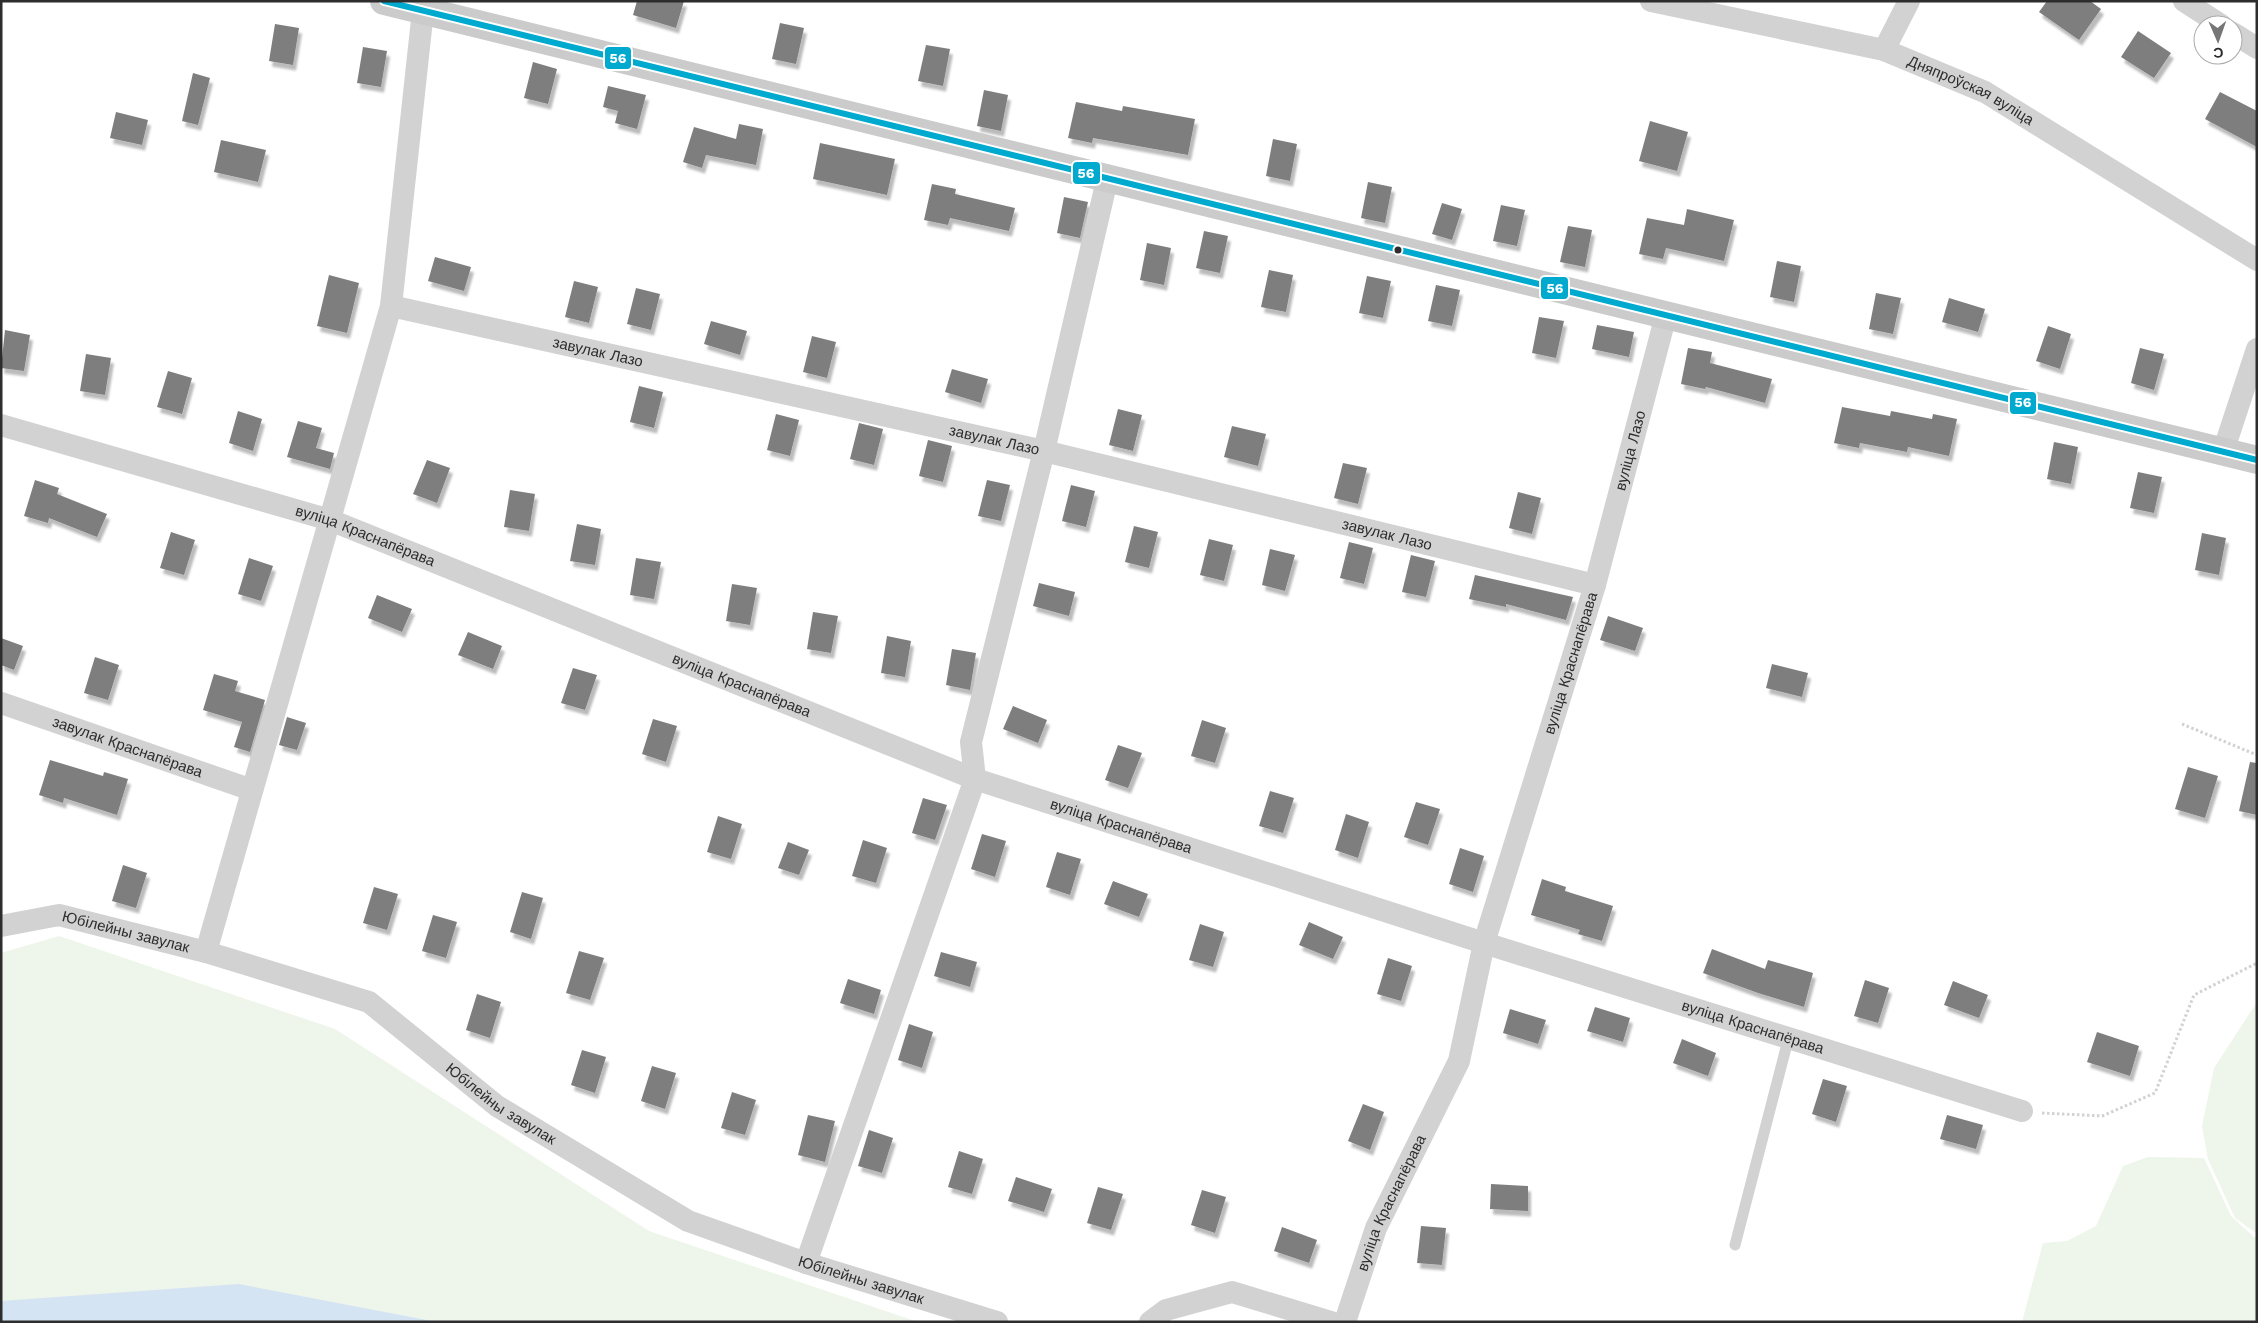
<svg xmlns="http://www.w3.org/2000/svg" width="2258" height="1323" font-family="'Work Sans',sans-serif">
  <defs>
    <filter id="shadow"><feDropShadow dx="3" dy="5.5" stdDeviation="1" flood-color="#0004"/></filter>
  </defs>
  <rect width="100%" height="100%" fill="#fff"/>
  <path fill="#eef5ea" d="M59,936l276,93 314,202 269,91h-917v-369z
    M2257,1002v231h-1l-21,-15 -27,-59 -6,-33 12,-58z
    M2148,1157l56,1 27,58 23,21h3v85h-235l21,-79 24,-2 29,-15 27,-60z"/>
  <path fill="#d5e4f2" d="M239,1284l198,38h-436v-21z"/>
  <path fill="#7e7e7e" filter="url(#shadow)" d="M637,1h47l-8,27 -43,-13z
    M2047,1h43l11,8 -22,31 -40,-28z
    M780,23l24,5 -8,36 -24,-5z
    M275,24l24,4 -6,37 -24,-4z
    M2138,31l33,22 -17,25 -33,-21z
    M926,45l24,4 -7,37 -25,-5z
    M363,47l24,4 -6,36 -24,-4z
    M533,62l24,7 -9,35 -24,-6z
    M193,73l17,5 -12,47 -16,-4z
    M608,86l38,9 -9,34 -22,-6 3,-12 -15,-4z
    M984,90l24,5 -7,36 -24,-5z
    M2220,92l37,19v36l-52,-28z
    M1076,102l46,9 1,-5 72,13 -7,36 -95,-17 -1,5 -24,-5z
    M116,112l32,8 -6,25 -32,-7z
    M1650,121l38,11 -11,39 -38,-10z
    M739,124l24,5 -7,36 -50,-10 -4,13 -19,-6 11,-35 42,12z
    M1273,139l24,5 -7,37 -24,-5z
    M221,140l45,10 -8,32 -44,-10z
    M820,143l75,16 -8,36 -74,-16z
    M1368,182l24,5 -7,36 -24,-5z
    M932,184l24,5 -1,5 60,14 -6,23 -59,-13 -2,7 -24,-5z
    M1064,197l24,5 -8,36 -23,-5z
    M1442,203l20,6 -10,31 -20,-6z
    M1501,205l24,5 -8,36 -24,-5z
    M1687,209l47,11 -10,41 -58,-13 -3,11 -24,-5 8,-36 37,7z
    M1568,226l24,4 -7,37 -25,-5z
    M1204,231l24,5 -8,37 -24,-5z
    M1147,243l24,5 -7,37 -24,-5z
    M435,257l36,10 -7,24 -36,-10z
    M1777,261l24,5 -7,36 -24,-5z
    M1269,270l24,5 -7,37 -25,-5z
    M329,275l30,8 -12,50 -30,-7z
    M1367,276l24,5 -8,37 -24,-5z
    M574,281l24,6 -9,36 -24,-6z
    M1436,285l24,5 -8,36 -24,-5z
    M636,288l24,6 -9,36 -24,-6z
    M1876,293l25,5 -8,36 -24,-5z
    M1949,298l36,11 -7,23 -36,-10z
    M1539,317l25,4 -8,37 -24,-5z
    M711,321l36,10 -7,24 -36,-11z
    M1597,325l37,7 -5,25 -37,-8z
    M2048,326l23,8 -11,35 -24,-8z
    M5,330l25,5 -6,36 -23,-3z
    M812,336l24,6 -9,36 -24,-6z
    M1688,348l24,4 -2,11 62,16 -7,24 -59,-16 -1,2 -24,-5z
    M2140,348l24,6 -10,36 -23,-7z
    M86,354l25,4 -6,37 -25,-4z
    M952,369l36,10 -7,24 -36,-11z
    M168,371l24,7 -10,36 -25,-7z
    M639,386l24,6 -9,36 -24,-6z
    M1842,407l48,9 1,-5 41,8 1,-5 24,5 -8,37 -41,-9 -1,5 -47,-9 -1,5 -25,-5z
    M1118,409l24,6 -9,36 -24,-6z
    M238,411l24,8 -9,32 -24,-8z
    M776,414l23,6 -9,36 -23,-6z
    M298,421l24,7 -6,20 18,5 -4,16 -43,-12z
    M859,423l24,6 -9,36 -24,-6z
    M1232,426l34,8 -8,32 -34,-9z
    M928,440l24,6 -9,36 -24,-6z
    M2054,442l24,5 -7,37 -24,-5z
    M427,460l23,8 -13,35 -24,-9z
    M1343,463l24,5 -9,36 -24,-6z
    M2138,472l24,5 -8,36 -24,-5z
    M35,480l24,8 -2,6 50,20 -10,23 -48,-19 -1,5 -24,-7z
    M987,480l23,5 -9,36 -23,-5z
    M1071,485l24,6 -9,36 -24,-6z
    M510,490l25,4 -6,37 -25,-4z
    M1518,492l23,6 -9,36 -23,-6z
    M577,524l24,5 -6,36 -25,-4z
    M1134,526l24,6 -9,36 -24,-6z
    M171,532l24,8 -11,35 -24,-7z
    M2202,533l24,5 -7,37 -24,-5z
    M1209,539l24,6 -9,36 -24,-6z
    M1349,542l24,6 -9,36 -24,-6z
    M1270,549l25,6 -10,36 -23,-6z
    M1411,555l24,6 -9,36 -24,-5z
    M249,558l24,8 -12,35 -23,-7z
    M636,558l25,4 -7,37 -24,-4z
    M1475,575l98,22 -7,23 -60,-16v3l-37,-8z
    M1039,583l36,9 -6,24 -36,-10z
    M732,584l25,4 -7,37 -24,-4z
    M377,595l35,14 -10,23 -34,-14z
    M813,612l25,4 -7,37 -24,-4z
    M1608,616l35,12 -8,23 -35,-11z
    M468,632l34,14 -9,23 -35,-14z
    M887,636l24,5 -6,36 -24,-4z
    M1,638l22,8 -9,24 -13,-5z
    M952,649l24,4 -6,37 -24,-5z
    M95,657l24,8 -11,35 -24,-7z
    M1772,664l36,9 -6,24 -36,-9z
    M573,668l24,7 -12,35 -24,-7z
    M214,674l24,7 -3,10 30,9 -15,52 -16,-5 8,-25 -39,-12z
    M1013,706l34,14 -9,23 -35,-14z
    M287,717l19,6 -9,27 -18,-5z
    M653,719l24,7 -11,36 -24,-8z
    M1202,720l24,8 -11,35 -24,-7z
    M1118,745l24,8 -14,35 -23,-8z
    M50,760l53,16 1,-4 24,7 -11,36 -53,-17 -1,5 -24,-8z
    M2250,762l7,1v52l-18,-4z
    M2188,767l30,9 -13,42 -30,-9z
    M1270,791l24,7 -11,35 -24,-7z
    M923,798l24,7 -12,35 -23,-7z
    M1416,802l24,7 -12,36 -24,-8z
    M1346,814l23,8 -11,36 -23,-8z
    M718,816l24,8 -11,35 -24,-7z
    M982,834l24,7 -11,36 -24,-8z
    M863,840l24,8 -11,35 -24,-7z
    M788,842l21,8 -10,25 -21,-7z
    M1460,848l24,8 -11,36 -24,-8z
    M1057,852l24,7 -11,36 -24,-8z
    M123,865l24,8 -11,35 -24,-7z
    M1542,879l24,8 -1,4 48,15 -11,35 -24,-7 2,-4 -49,-15z
    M1113,881l35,13 -9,23 -35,-13z
    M374,887l24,7 -11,36 -24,-7z
    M522,892l21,6 -12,41 -21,-7z
    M433,915l24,7 -11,36 -24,-7z
    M1309,922l34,15 -10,22 -34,-14z
    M1200,924l24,8 -11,35 -24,-7z
    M1712,949l53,20 3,-9 45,13 -9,34 -46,-14 -55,-20z
    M579,951l25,7 -14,42 -24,-7z
    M941,952l36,10 -7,25 -36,-11z
    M1388,958l24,8 -11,35 -24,-7z
    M848,979l33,11 -7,24 -34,-11z
    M1865,980l24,8 -11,35 -24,-7z
    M1953,981l35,14 -9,23 -35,-13z
    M477,994l24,8 -11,36 -24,-8z
    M1595,1007l35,11 -7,24 -36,-11z
    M1510,1009l36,11 -8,24 -35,-11z
    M909,1024l24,8 -11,36 -24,-8z
    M2097,1032l42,14 -9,30 -43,-14z
    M1682,1039l34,14 -8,23 -35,-13z
    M582,1050l24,7 -11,36 -24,-8z
    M652,1066l24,7 -11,36 -24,-8z
    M1823,1079l24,7 -11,36 -24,-8z
    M732,1092l24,8 -11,35 -24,-7z
    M1363,1104l21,8 -14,38 -22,-9z
    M808,1115l27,6 -10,41 -27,-7z
    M1947,1115l36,10 -7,24 -36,-10z
    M869,1130l24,8 -11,35 -24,-7z
    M959,1151l24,8 -11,35 -24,-7z
    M1016,1177l36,12 -8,23 -36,-11z
    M1491,1184l37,2v25l-38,-2z
    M1098,1187l25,7 -12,36 -24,-7z
    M1202,1190l24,7 -11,36 -24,-8z
    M1421,1226l25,2 -4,37 -25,-2z
    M1282,1227l35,13 -8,23 -35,-12z"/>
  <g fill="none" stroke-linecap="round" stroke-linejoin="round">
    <path stroke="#d2d2d2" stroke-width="3" stroke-dasharray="2.5 2.5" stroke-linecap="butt" d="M2182,724l75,31
      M2042,1113l60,3 53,-23 39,-98 63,-32"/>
    <path stroke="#d2d2d2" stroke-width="11" d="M1735,1245l53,-205"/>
    <g stroke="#d2d2d2" stroke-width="22">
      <path id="s1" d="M1651,1l233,49 101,42 272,168"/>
      <path d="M2184,1l37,24"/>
      <path d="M2233,33l24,15"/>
      <path d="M1884,50l25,-49"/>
      <path id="s2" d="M391,306l653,145 551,134"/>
      <path id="s3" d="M1,425l329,95 645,259 509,164 538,168"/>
      <path d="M2223,452l34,-103"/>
      <path id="s4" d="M1,703l251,87"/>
      <path id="s5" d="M1,926l58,-11 147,37 163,50 128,104 191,115 118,42 191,59"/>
      <path d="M206,952l185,-646 33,-305"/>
      <path d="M806,1263l169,-484 -4,-37 73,-291 63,-271"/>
      <path d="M1150,1322l16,-12 66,-18 99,30"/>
      <path id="s6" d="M1345,1322l31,-94 83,-167 25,-118 111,-358 71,-270"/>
    </g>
    <path stroke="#cbcbcb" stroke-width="28" d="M384,1l1873,459"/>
    <g stroke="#fff" stroke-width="10">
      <path id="bus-1" d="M384,1l1873,459"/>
    </g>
    <use href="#bus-1" stroke="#00a9ce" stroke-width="6"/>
  </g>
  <circle fill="#2d2d2d" stroke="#fff" stroke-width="2" cx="1398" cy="250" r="4.5"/>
  <g text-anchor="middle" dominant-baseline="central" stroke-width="5" stroke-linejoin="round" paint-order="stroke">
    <g font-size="15" fill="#2d2d2d" stroke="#fff">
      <text stroke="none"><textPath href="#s1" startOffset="334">Дняпроўская вуліца</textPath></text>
      <text stroke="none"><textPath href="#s2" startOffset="212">завулак Лазо</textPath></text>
      <text stroke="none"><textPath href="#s2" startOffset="618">завулак Лазо</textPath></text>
      <text stroke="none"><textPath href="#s6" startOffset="920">вуліца Лазо</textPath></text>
      <text stroke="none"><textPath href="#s2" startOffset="1022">завулак Лазо</textPath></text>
      <text stroke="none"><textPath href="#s3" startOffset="381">вуліца Краснапёрава</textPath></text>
      <text stroke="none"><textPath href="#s6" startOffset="699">вуліца Краснапёрава</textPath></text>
      <text stroke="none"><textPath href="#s3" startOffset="786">вуліца Краснапёрава</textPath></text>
      <text stroke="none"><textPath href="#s4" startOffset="134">завулак Краснапёрава</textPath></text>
      <text stroke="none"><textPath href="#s3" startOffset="1191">вуліца Краснапёрава</textPath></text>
      <text stroke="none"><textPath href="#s5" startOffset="128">Юбілейны завулак</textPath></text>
      <text stroke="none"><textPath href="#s3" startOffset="1854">вуліца Краснапёрава</textPath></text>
      <text stroke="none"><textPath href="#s5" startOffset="548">Юбілейны завулак</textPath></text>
      <text stroke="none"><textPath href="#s6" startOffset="128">вуліца Краснапёрава</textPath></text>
      <text stroke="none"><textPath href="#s5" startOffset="952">Юбілейны завулак</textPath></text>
    </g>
  </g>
  <g stroke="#fff" stroke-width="2">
    <rect x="604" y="46" width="28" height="24" rx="5" fill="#00a9ce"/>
    <rect x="1072" y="161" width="29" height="24" rx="5" fill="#00a9ce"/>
    <rect x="1540" y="276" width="29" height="24" rx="5" fill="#00a9ce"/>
    <rect x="2009" y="391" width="28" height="24" rx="5" fill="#00a9ce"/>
  </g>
  <g font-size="14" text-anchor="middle" font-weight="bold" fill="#fff">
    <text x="618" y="63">56</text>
    <text x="1086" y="178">56</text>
    <text x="1555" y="293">56</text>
    <text x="2023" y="407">56</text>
  </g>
  <rect width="2258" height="1323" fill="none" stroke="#2d2d2d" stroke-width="5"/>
  <g transform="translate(2218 40) rotate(178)"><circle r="24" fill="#ffffff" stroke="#ababab"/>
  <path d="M0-4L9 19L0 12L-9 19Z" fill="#767676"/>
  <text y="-8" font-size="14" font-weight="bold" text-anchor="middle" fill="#2d2d2d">С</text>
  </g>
</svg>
